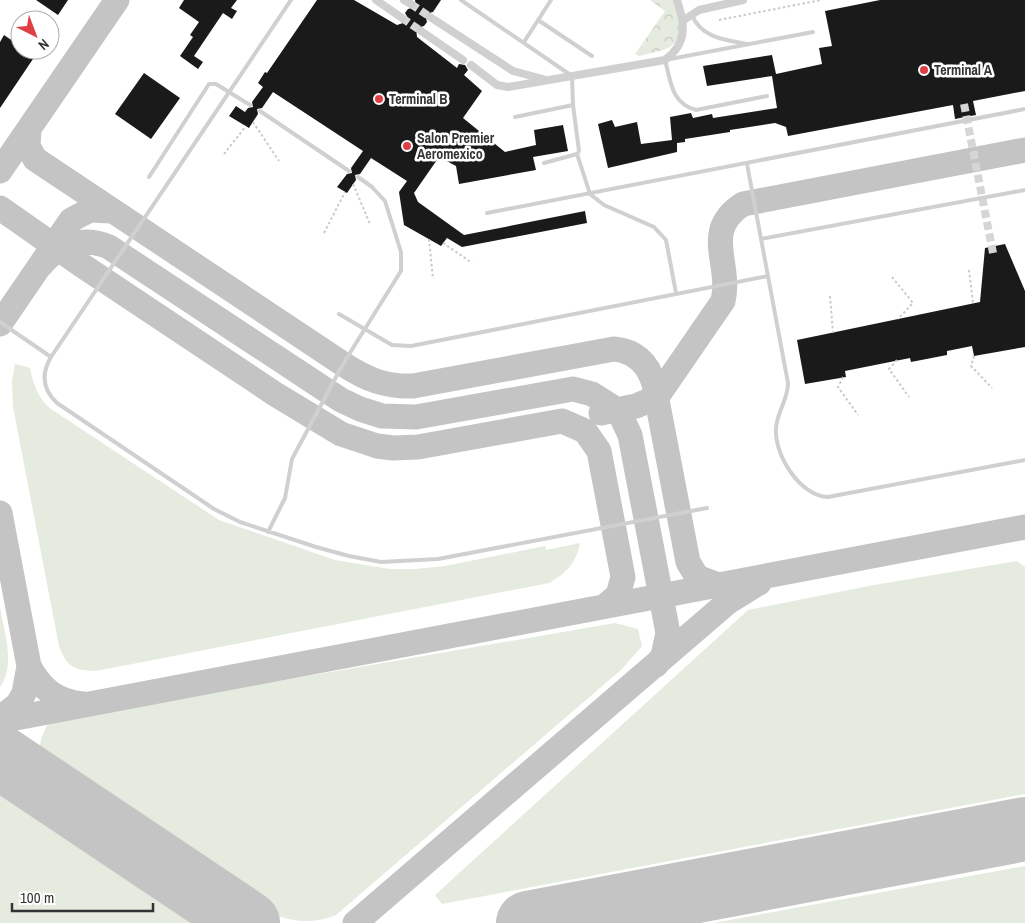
<svg xmlns="http://www.w3.org/2000/svg" width="1025" height="923" font-family="'Archivo Narrow',sans-serif">
  <defs>
    <pattern id="park-crowns" width="20" height="18" patternUnits="userSpaceOnUse" patternTransform="scale(1.25)"><rect width="20" height="18" fill="#e5ebdf"/><path d="M2 6a3 3 0 1 1 6 0M12 15a3 3 0 1 1 6 0" fill="none" stroke="#c5cac0"/></pattern>
  </defs>
  <rect width="100%" height="100%" fill="#fff"/>
  <path fill="#e5ebdf" d="M15,364l15,4c3,16 8,30 21,41l168,111 116,40 55,9h25l30,-3 100,-20 1,4 34,-7c-4,21 -14,30 -31,40l-453,88c-23,-1 -29,-4 -37,-25l-46,-239 -1,-26z
    M1017,561l8,6v227l-583,110 -7,-9 313,-285 126,-25z
    M0,607c4,24 16,59 0,80z
    M615,623l23,6 4,17 -20,23 -286,246c-19,8 -40,8 -60,0l-237,-162 2,-14 6,-14 28,-9z
    M0,786l189,125 15,12h-204z
    M1025,866v57h-312z"/>
  <path fill="url(#park-crowns)" d="M650,0h24c11,44 7,47 -35,56l-4,-2 30,-43z"/>
  <g fill="none" stroke-linecap="round" stroke-linejoin="round">
    <path stroke="#c4c4c4" stroke-width="25" d="M29,130l-1,16 7,13 308,205c23,15 42,23 70,22l201,-37c21,2 34,14 40,35l34,178 9,15 21,8
      M0,171l117,-171
      M0,208l80,56 195,130 66,40 36,12 16,2 25,-1 144,-26 23,10 14,20 24,126 -5,18 -13,11
      M41,265c18,-21 42,-29 68,-18l232,153 19,9 22,7 34,1 157,-28 19,5 19,12 10,10 9,19 38,198 -5,23 -7,9
      M0,324l71,-104 19,-10 21,1
      M601,413l35,-7 21,-9 66,-96c9,-38 -22,-70 20,-97l282,-54
      M0,513l29,153 -5,27 -6,11 -18,14
      M29,666c12,23 27,35 54,38
      M0,721l1025,-194
      M0,756l3,3
      M355,923l373,-321 31,-19"/>
    <path stroke="#c4c4c4" stroke-width="64" d="M0,757l248,166
      M528,923l497,-94"/>
  </g>
  <path fill="#1a1a1a" d="M36,0h32l-10,15z
    M184,0h53l-6,8 6,3 -5,8 -9,-6 -29,43 9,6 -5,7 -18,-13 13,-19 -3,-2 9,-13 -20,-14z
    M317,0h37l43,25 9,-3 2,-4 -3,-5 3,-4 8,-2 -1,-7h26l-8,12 -8,2 2,8 -3,4 -8,2 1,9 40,31 2,-4 6,1 3,5 -4,5 18,16 -19,27 42,34 31,-7 -2,-15 29,-5 5,26 -35,6 3,13 -77,14 -3,-18 -17,-9 -25,36 4,9 46,33 121,-24 2,12 -125,24 -15,-9 -6,8 -37,-21 -5,-33 8,-11 -36,-23 -11,16 -5,1 1,5 -9,13 -10,-6 10,-13 5,-1 -1,-5 12,-17 -90,-59 -11,16 -5,1 1,5 -9,14 -20,-12 7,-10 9,6 3,-4 5,-1 -1,-5 11,-15 -5,-4 7,-11 2,1z
    M880,0h145v91l-52,10 3,14 -21,4 -2,-14 -165,31 -2,-9 -11,-4 -45,7v2l-45,7v3l-8,1v9l-69,16 -10,-44 14,-4 3,7 22,-5 4,22 31,-4 -2,-23 21,-4 2,5 19,-4 1,4 64,-10 -5,-32 -65,10 -4,-20 69,-11 4,19 46,-10 -3,-16 13,-2 -7,-35z
    M4,35l16,11v4h6l9,6 -35,52v-66z
    M144,73l36,25 -29,41 -36,-25z
    M1005,244l20,47v56l-51,9 -2,-10 -25,5v4l-36,7 -1,-4 -65,13 1,6 -41,7 -8,-44 183,-38 5,-54z"/>
  <g fill="none" stroke-linecap="round" stroke-linejoin="round">
    <path stroke="#d6d6d6" stroke-width="8" stroke-dasharray="8 4" stroke-linecap="butt" d="M411,4l19,13
      M402,18l19,13
      M964,104l29,149"/>
    <path stroke="#cacaca" stroke-width="2" stroke-dasharray="2.5 2.5" stroke-linecap="butt" d="M719,20l102,-20
      M253,122l26,39
      M224,154l22,-28
      M353,184l17,40
      M324,233l21,-41
      M429,239l4,40
      M443,243l29,20
      M969,270l4,33
      M892,277l21,26 -15,16
      M830,296l3,37
      M974,356l-3,10 21,22
      M897,360l-8,9 20,28
      M843,377l-5,10 20,28"/>
    <path stroke="#d0d0d0" stroke-width="4" d="M461,0l111,76 1,29 6,46 -2,3 -33,9
      M692,15c9,23 34,25 55,29
      M538,20l54,36
      M524,42l27,-42
      M767,96l-71,14c-25,-7 -25,-28 -31,-50l148,-28
      M260,111l89,60
      M515,117l58,-12
      M577,154l13,40 14,11 50,22 12,13 10,53
      M747,164l41,219c0,17 -11,29 -12,45 -2,27 24,68 52,69l197,-37
      M149,177l60,-93h7l34,21
      M487,213l538,-104
      M761,239l264,-49
      M339,314l53,31 19,1 357,-70
      M0,322l51,35c-10,17 -9,32 6,46l157,106 26,13 76,25 33,9 32,6 57,-3 269,-51
      M51,357l240,-357
      M268,532l17,-34 7,-39 51,-95 58,-93v-19l-16,-51 -13,-14 -14,-10"/>
    <path stroke="#d0d0d0" stroke-width="8" d="M376,0l26,18
      M404,0l7,4
      M430,17l83,54 30,8
      M684,20l15,-10 44,-10
      M421,31l42,29
      M471,65l26,20 11,2 157,-27c23,-17 20,-36 12,-60"/>
  </g>
  <g fill="#df3f44" stroke="#fff" stroke-width="2">
    <circle cx="924" cy="70" r="5"/>
    <circle cx="379" cy="99" r="5"/>
    <circle cx="407" cy="146" r="5"/>
  </g>
  <g text-anchor="middle" dominant-baseline="central" stroke-width="5" stroke-linejoin="round" paint-order="stroke">
    <g font-size="14" font-weight="bold" fill="#333" stroke="#fff" text-anchor="start">
      <text x="934" y="70">Terminal A</text>
      <text x="389" y="99">Terminal B</text>
      <text x="417" y="138">Salon Premier<tspan x="417" dy="16">Aeromexico</tspan></text>
    </g>
  </g>
  <g transform="translate(35 35) rotate(138)"><circle r="24" fill="#ffffff" stroke="#adadad"/>
  <path d="M0-4L9 19L0 12L-9 19Z" fill="#df3f44"/>
  <text y="-8" font-size="14" font-weight="bold" text-anchor="middle" fill="#333333">N</text>
  </g>
  <path d="M12 903v8h141v-8" fill="none" stroke="#333333" stroke-width="2.5"/>
  <text x="20" y="903" font-size="15" fill="#333333" stroke="#ffffff" stroke-width="4" paint-order="stroke">100 m</text>
</svg>
